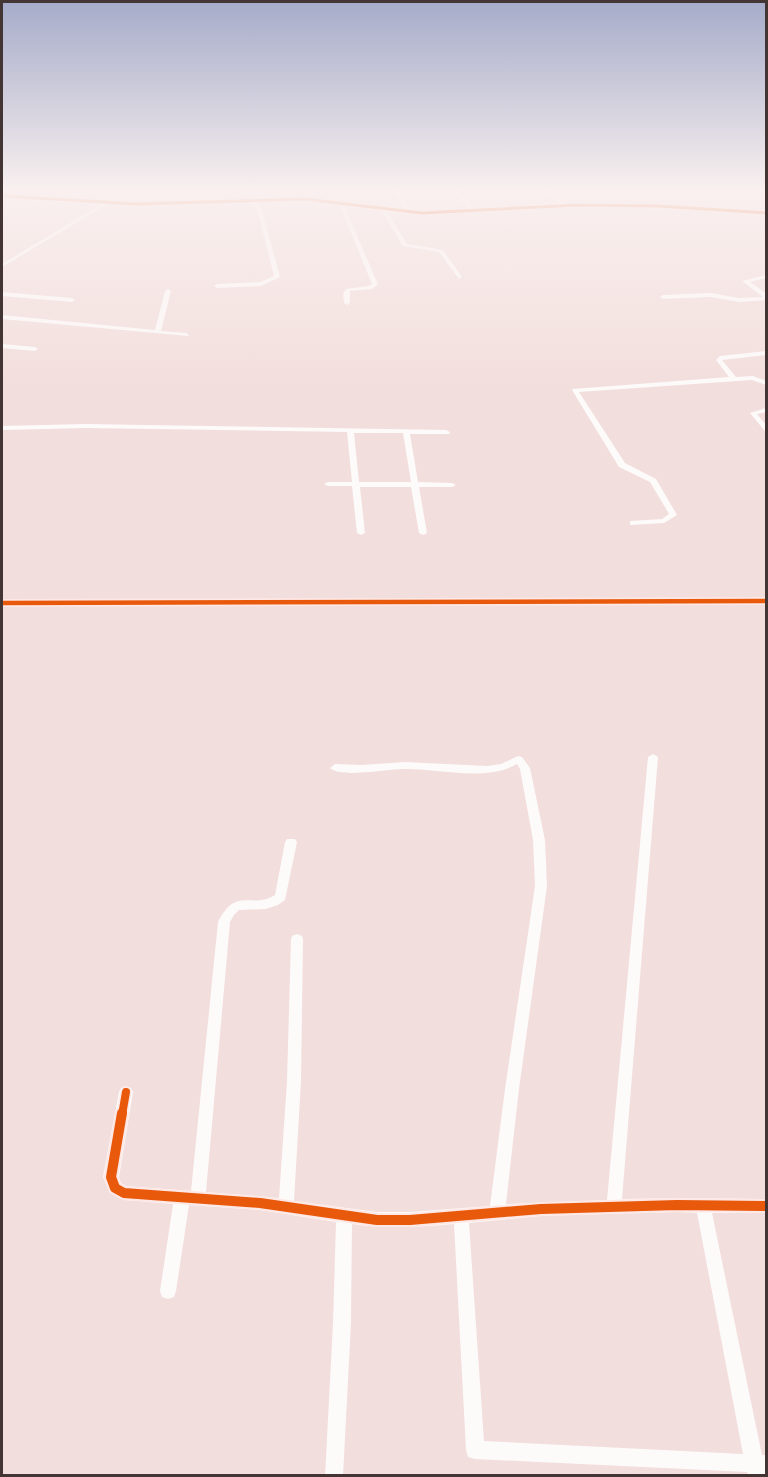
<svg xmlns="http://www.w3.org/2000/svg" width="768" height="1477" font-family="Inter,sans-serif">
  <rect width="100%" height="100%" fill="#f2dedc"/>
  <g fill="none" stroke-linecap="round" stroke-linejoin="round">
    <path fill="#fdfafa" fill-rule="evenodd" d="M392,188h4l15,23 58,-2 -17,-21h4l18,21 84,-6 -17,-15h4l18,15 95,2 108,7v2c-71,-3 -142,-9 -214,-8 -55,1 -110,14 -165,6l20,32 36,6 19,27 -3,2 -20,-27 -36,-6 -21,-35 -34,-6 -3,3 33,76 -6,5 -22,2v12l-3,2 -3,-2 -1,-9 3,-5 22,-3 4,-2 -31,-76 1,-4 -37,-4 -53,1 9,6 19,70 -19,9 -44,2 -3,-2 3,-2 43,-2 14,-6 -17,-68 -11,-7 -90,4h-50l-104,62v-3l98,-59 -98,-8v-2c52,5 103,9 155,8 51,-1 100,-8 150,-5 34,1 65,9 99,13z
      M766,275v3l-16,4 16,11v7l-27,2 -28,-5 -48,2 -3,-2 3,-2 48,-2 28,5 24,-1 -21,-16z
      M168,289l3,2 -10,40 25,2 3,2 -1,1 -186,-17v-4l153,15 10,-39z
      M2,292l70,6 3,2 -3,2 -70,-6z
      M2,344l33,3 3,2 -3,2 -33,-3z
      M766,351v4l-44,5 14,17 17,-1 13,5v4l-14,-5 -173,12 46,71 31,16 21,36 -13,8 -34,2v-4l32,-2 7,-5 -19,-32 -31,-15 -47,-77 1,-1 156,-12 -13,-17 4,-4z
      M766,408v4l-9,2 9,11v6l-2,-1 -14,-17z
      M85,424l361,6 4,2 -1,2h-39l8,48 34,1 4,2 -4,2h-33l8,46 -4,2 -4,-2 -8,-46h-51l5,46 -4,2 -4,-2 -5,-47h-24l-4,-2 4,-2h24l-5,-50 -262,-4 -83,2v-4zM354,433h49l8,49h-52z
      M766,598v6l-764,2v-6z
      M653,754l5,3 -36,442 55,-1 89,1v14h-54l50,242h4v21h-18l-1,-4 -272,-13 -7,-2 -2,-7 -12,-226c-35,3 -68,5 -102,0l-1,99 -8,153h-18l8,-153 3,-101 -76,-12 -71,-5 -13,86 -2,6 -6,2 -6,-2 -2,-6 13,-87 -49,-4 -14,-7 -7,-16 16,-85 2,-4 5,-2 5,2 2,4 -14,85 2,6 5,3 65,5 27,-269c19,-37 33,-12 57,-27l10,-53 2,-3h8l2,3 -12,58 -7,5 -12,4 -27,1 -5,5 -4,7 -24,270 73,6 8,-117 4,-142 1,-3 5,-2 5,2 1,3 -2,142 -7,120 83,11h33l80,-6 15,-117 30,-203 -2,-46 -13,-71 -3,-5c-31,18 -76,5 -110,5 -17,-1 -66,10 -77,-1l5,-4 27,1 43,-3 82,4 14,-2 17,-8 4,1 8,11 15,72 2,46 -28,203 -13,115 101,-4 41,-443zM677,1212l20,1 46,241 -259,-13 -15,-218 72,-7z"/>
    <g stroke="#fee8e6" stroke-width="4.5">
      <path id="cycleway-far3" d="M2,196l135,8 168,-5 117,14 154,-8 82,1 108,7"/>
    </g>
    <g stroke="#fee8e6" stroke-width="8">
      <path id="cycleway-far2" d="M2,603l764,-2"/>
    </g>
    <g stroke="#fee8e6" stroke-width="11">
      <path id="cycleway-far1" d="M122,1115l4,-23"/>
    </g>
    <g stroke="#fee8e6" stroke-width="14">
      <path id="cycleway" d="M122,1113l-11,64 4,11 9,5 136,10 117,17h33l131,-11 136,-4 89,1"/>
    </g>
    <use href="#cycleway-far3" stroke="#e8590c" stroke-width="3"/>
    <use href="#cycleway-far2" stroke="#e8590c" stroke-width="4.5"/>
    <use href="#cycleway-far1" stroke="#e8590c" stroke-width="8"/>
    <use href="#cycleway" stroke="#e8590c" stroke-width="10"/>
  </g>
  <linearGradient id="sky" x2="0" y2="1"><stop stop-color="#a5abc9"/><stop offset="0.48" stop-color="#f9f0ef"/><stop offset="1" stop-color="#f9f0ef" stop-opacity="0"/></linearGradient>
  <rect width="768" height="394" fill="url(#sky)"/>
  <rect width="768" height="1477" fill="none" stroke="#433534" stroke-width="6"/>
</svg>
